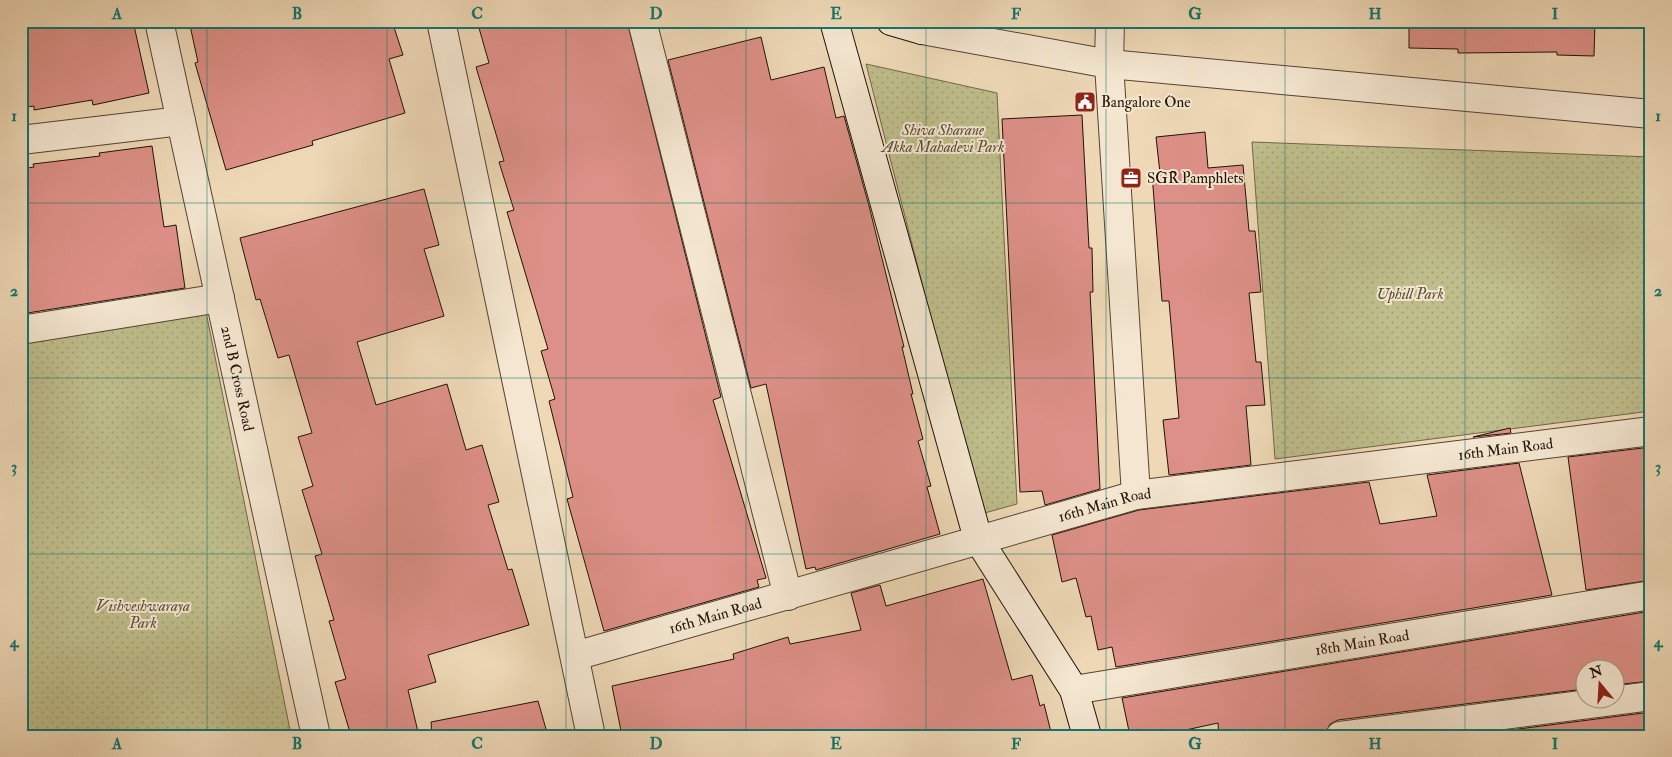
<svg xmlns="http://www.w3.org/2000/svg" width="1672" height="757" font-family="'IM FELL Double Pica',serif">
  <defs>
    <pattern id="green-dots" width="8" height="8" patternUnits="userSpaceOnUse" patternTransform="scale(1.25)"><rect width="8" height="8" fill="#bebd8b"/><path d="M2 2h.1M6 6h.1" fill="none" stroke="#a3a176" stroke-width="1.8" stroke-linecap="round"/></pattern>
  </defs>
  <rect width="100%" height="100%" fill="#eed8b6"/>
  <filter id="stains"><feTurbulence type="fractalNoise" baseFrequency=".004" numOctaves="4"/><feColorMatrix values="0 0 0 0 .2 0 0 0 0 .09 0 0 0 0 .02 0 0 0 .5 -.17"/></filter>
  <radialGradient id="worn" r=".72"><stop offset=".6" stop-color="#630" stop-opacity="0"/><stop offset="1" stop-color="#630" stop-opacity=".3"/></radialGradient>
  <path fill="url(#green-dots)" stroke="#70674a" d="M866,64l131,29 20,411 -36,10z
    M1252,142l399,15v254l-376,48z
    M205,307l85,423 -22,6h-243l-4,-35v-361z"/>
  <path fill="#dd9087" stroke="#221108" d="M21,21h112l16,72 -56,12 -1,-5 -58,10v-4l-13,2z
    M189,21h203l11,34 -14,4 16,54 -93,28 1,4 -87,25 -31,-107 3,-1z
    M477,21h150l94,376 -8,3 53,178 -9,2 2,7 -155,44 -37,-132 6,-2 -24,-96 6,-2 -14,-48 7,-2 -41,-137 7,-2 -15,-48 5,-1 -28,-94 13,-4z
    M1409,21h186l-1,35 -37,-1v-3l-99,1v-4l-49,-1z
    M761,37l10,43 53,-13 12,51 8,-2 25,90 35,141h-2l11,47h-2l12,45 -5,2 13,45 -4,1 13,47 -124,36 -1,-3 -9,2 -40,-185 -15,4 -83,-328z
    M1082,115l7,133h3l1,44h-3l10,197 -55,16 -3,-14 -22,1 -18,-373z
    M1205,132l3,36 35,-3 6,66h6l6,61 -12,1 7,69h5l4,43 -19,1 5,59 -82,10 -6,-55 16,-2 -10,-117h-7l-10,-127 8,-1 -4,-36z
    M152,146l12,81 12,-2 9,63 -164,26v-145l13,-2 -1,-3 67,-8 -1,-3z
    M424,189l15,56 -15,4 20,67 -87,26 19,63 71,-21 19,66 16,-5 17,57 -11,3 20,65 4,-1 17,56 -101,30 8,27 -28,8 11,46h-68l-16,-54 11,-3 -17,-58 5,-1 -19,-64 7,-2 -20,-64 11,-4 -15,-49 14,-4 -23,-78 -11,3 -18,-59 -4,1 -16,-62z
    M1510,428l1,5 -38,4z
    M1651,447v133l-65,10 -18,-133z
    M1519,463l33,132 -436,72 -4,-20 -14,3 -7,-34 -5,1 -10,-39 -14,4 -10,-47 87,-25 230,-28 11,42 57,-8 -10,-41z
    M983,579l29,101 20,-5 8,31 4,-2 8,32h-430l-10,-50 122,-27 -1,-5 55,-17 2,7 71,-14 -10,-37 29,-8 6,21z
    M1651,611v70l-37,4v-15h-30v19l-246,31 -8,4 -5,12h-106l-1,-13 -60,13h-28l-8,-38z
    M538,701l10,35h-116l-1,-14z
    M1651,712v24h-187z"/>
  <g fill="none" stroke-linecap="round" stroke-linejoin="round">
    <g stroke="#554334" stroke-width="30">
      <g id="street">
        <path id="s1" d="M159,21l157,715"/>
        <path d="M441,21l150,715"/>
        <path d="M642,21l146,575"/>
        <path d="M922,21v9l187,34 542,50"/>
        <path d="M1110,21l-1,43 27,431"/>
        <path d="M21,140l160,-19"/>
        <path d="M21,330l199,-32"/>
        <path id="s2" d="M575,656l561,-161 515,-64"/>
        <path id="s3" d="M1074,690l577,-95"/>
        <path d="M1340,736l311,-40"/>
      </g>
    </g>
    <g stroke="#221108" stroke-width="30">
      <path id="secondary" d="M834,21l144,518 96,151 13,46
        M891,21l31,9"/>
    </g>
    <use href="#street" stroke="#f4e6d0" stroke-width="28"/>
    <use href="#secondary" stroke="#f4e6d0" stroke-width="28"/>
  </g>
  <path fill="none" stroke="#0f766e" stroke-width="1" stroke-opacity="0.55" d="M207,21v715M387,21v715M566,21v715M746,21v715M926,21v715M1106,21v715M1285,21v715M1465,21v715M21,203h1630M21,378h1630M21,554h1630"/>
  <defs>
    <g id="civic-square" transform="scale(1.125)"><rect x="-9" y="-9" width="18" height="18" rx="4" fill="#8f2418" stroke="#f4e6d0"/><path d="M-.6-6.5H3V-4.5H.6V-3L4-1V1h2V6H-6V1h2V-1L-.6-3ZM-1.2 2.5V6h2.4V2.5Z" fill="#fff"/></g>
    <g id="office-square" transform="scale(1.125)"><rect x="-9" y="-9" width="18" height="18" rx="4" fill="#8f2418" stroke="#f4e6d0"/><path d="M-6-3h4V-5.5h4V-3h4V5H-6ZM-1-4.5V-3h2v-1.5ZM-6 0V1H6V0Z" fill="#fff"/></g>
  </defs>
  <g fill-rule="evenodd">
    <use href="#civic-square" x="1085" y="102"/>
    <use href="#office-square" x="1131" y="178"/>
  </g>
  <g text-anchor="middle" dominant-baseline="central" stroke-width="4" stroke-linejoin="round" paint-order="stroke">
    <g font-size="15" fill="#221108" stroke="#f4e6d0" text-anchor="start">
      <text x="1101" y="102">Bangalore One</text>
      <text x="1147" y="178">SGR Pamphlets</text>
    </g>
    <g font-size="15" font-style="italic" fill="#594d36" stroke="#f4e6d0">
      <text x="943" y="130">Shiva Sharane<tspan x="943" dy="17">Akka Mahadevi Park</tspan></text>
      <text x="1410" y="294">Uphill Park</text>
      <text x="143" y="606">Vishveshwaraya<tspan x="143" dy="17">Park</tspan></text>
    </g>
    <g font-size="15" fill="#221108" stroke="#f4e6d0">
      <text stroke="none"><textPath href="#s1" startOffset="366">2nd B Cross Road</textPath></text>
      <text stroke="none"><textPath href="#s2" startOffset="956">16th Main Road</textPath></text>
      <text stroke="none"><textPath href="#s2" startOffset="551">16th Main Road</textPath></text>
      <text stroke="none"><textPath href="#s2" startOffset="146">16th Main Road</textPath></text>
      <text stroke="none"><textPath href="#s3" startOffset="292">18th Main Road</textPath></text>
    </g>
  </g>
  <rect width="1672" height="757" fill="none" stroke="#eed8b6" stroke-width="55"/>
  <g transform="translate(1600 684) rotate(342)"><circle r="24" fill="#f4e6d0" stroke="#a09180"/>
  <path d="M0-4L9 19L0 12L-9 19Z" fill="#8f2418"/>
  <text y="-8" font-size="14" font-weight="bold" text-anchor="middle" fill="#221108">N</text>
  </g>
  <rect x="28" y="28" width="1616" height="702" fill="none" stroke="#0f766e" stroke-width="2"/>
  <g font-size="16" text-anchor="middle" font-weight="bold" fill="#0f766e">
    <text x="117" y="19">A</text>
    <text x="297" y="19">B</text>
    <text x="477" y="19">C</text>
    <text x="656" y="19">D</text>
    <text x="836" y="19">E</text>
    <text x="1016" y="19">F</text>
    <text x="1195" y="19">G</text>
    <text x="1375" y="19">H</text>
    <text x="1555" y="19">I</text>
    <text x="14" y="121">1</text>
    <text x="1658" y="121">1</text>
    <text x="14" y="296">2</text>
    <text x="1658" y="296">2</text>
    <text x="14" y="472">3</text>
    <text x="1658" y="472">3</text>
    <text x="14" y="647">4</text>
    <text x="1658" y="647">4</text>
    <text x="117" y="749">A</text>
    <text x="297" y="749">B</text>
    <text x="477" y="749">C</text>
    <text x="656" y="749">D</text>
    <text x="836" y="749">E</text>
    <text x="1016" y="749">F</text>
    <text x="1195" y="749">G</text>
    <text x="1375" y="749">H</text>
    <text x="1555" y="749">I</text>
  </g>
  <rect width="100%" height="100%" filter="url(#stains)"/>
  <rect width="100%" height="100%" fill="url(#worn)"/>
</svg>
